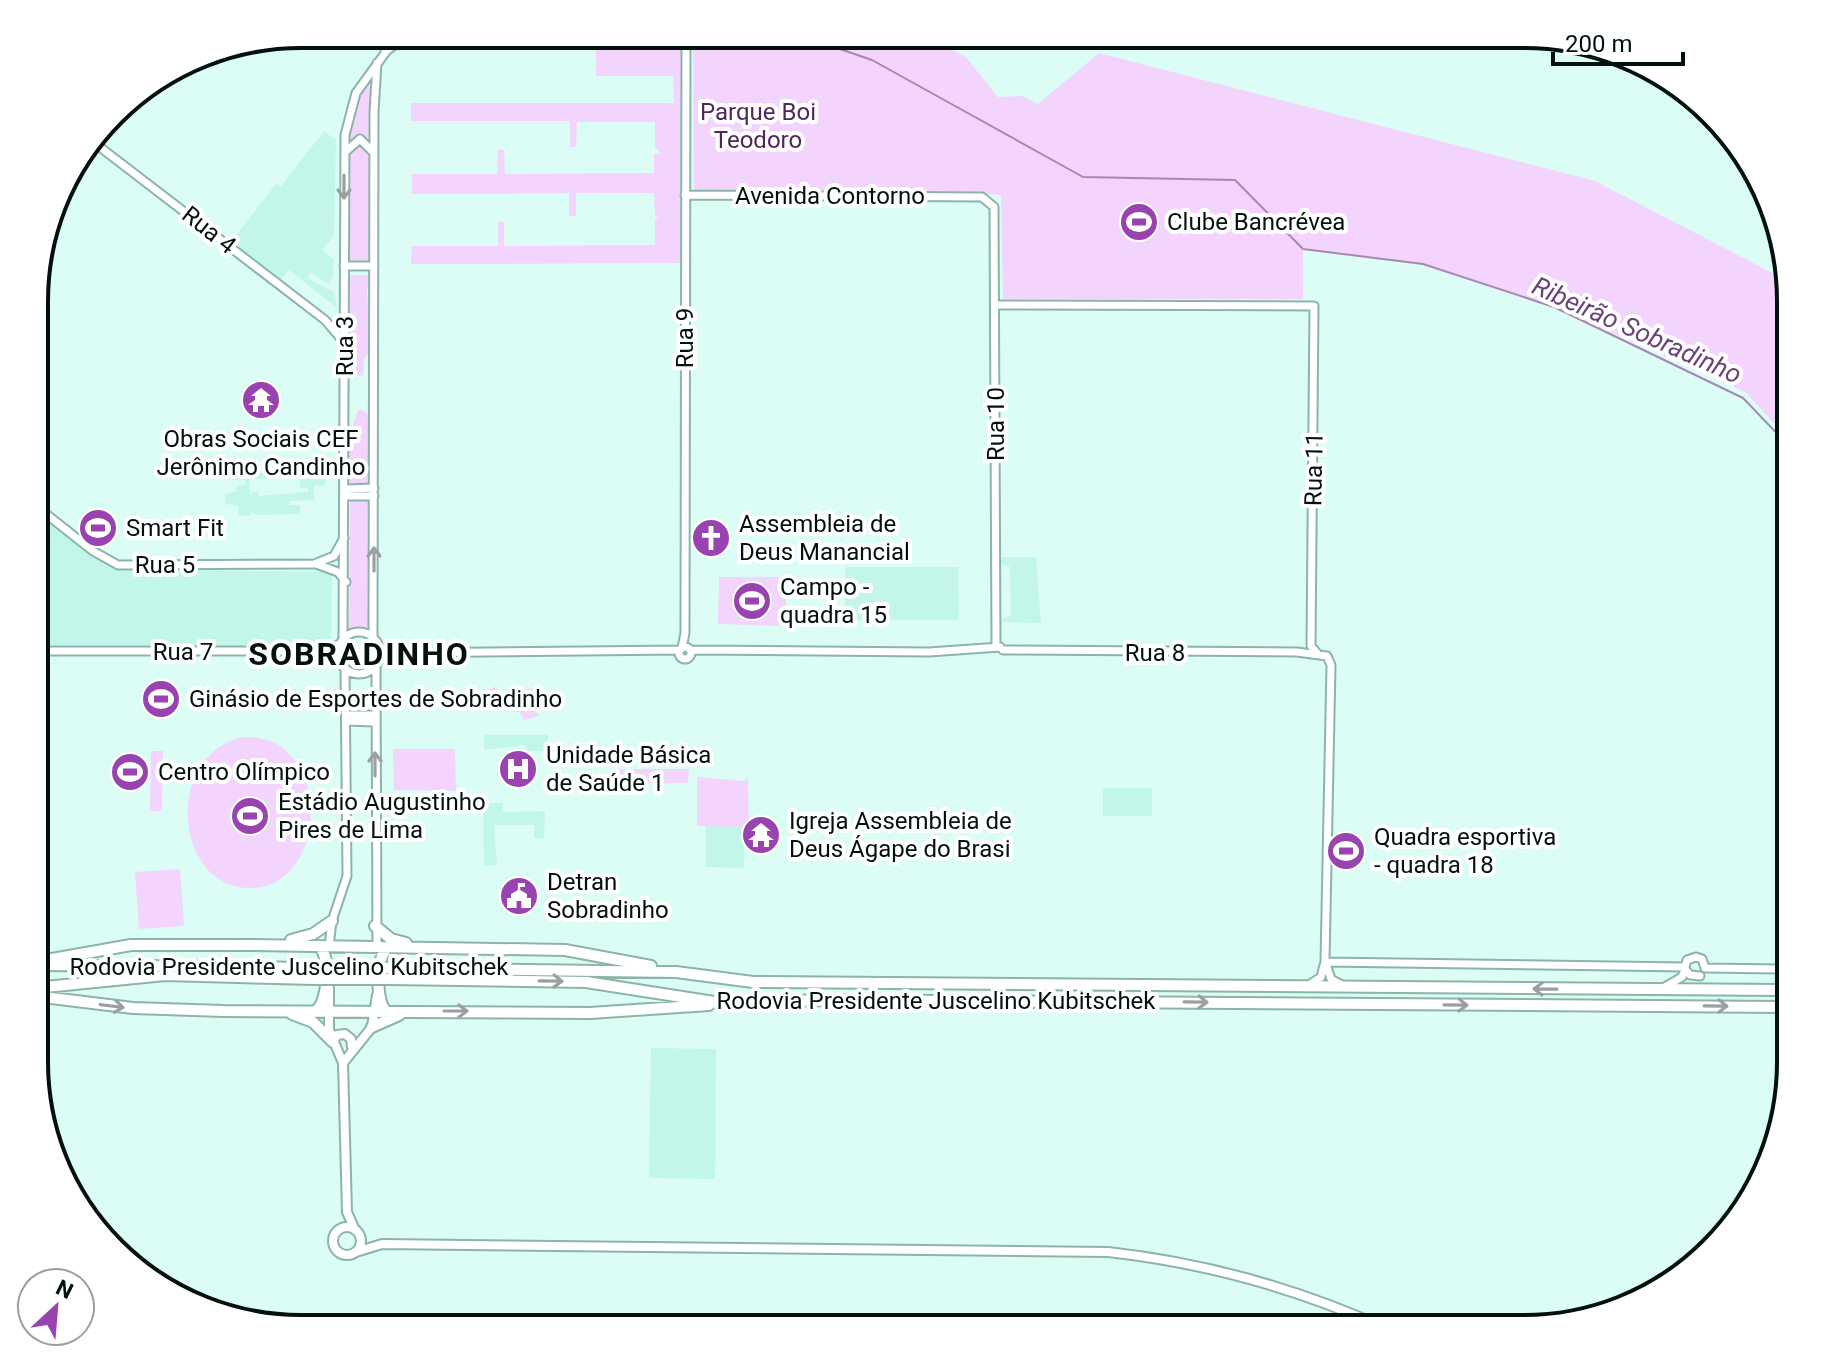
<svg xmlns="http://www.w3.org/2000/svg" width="1825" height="1363" font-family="Roboto,sans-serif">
  <rect width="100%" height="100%" fill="#dbfdf6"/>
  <path fill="#c2f6eb" d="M324,131l12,9 -2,96 -12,14 12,9 -1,18 -5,7 -17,-12 -4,6 27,14 3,16 -48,-38 -8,10 -50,-38 45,-58 5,2z
    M266,472v7h-17l1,17 3,-4h5l1,4 49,-4v-4h-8v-10l25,-1v8l-11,1v14l-25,1v4h11v9l-40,1 -8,-2 -1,-4v6l-12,1 -1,-10 -12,-2 -1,-10 12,-3v-5l9,-1 -1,-5h-17v-7z
    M36,511l79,58 217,3 -1,74 -295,-1z
    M996,557h40l5,66 -45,-1 15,-7 -1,-48 -14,-5z
    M845,567h113l1,53h-114z
    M484,735h64v16h-20l-4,-6 -40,5z
    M1103,788h49v28h-49z
    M483,803h20v9l42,-1 -1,28 -10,-1v-13h-40l3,40h-13z
    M706,826l38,1v41l-38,-1z
    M651,1048l65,1 -1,130 -66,-1z"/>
  <path fill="#f3d4fc" d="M698,34h219l48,22 33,41 24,-1 16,8 61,-51 496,128 191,99 5,21v37l-12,13 -3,25 15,11v54l-46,-49 -191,-85 -131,-43 -120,-15v50h-300l-2,-104 -124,-5h-183l-1,-153 5,2z
    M596,37l88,2 1,224 -274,1 1,-18h86v-24h6v24l151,-1v-26l4,-2 -4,-1 -1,-23h-78v23h-7v-23l-157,1v-20h85l1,-24h6l1,24 149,-1v-19h8l-7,-7v-25h-78l-1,25h-6v-26h-159v-18h263l-1,-27h-77z
    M368,80l6,4v182h-30l-1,-112 8,-49z
    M350,275h20l1,11 -4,1 3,63 -6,10 -1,15 -6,1 -1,4 -7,-8z
    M358,410h5l7,8 -1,68h-20l-2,-43z
    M350,498h19l1,131 -10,-2 -11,3z
    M719,577h66l2,49 -69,-2z
    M496,687l6,12 22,-4 -1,-5 14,-3 2,8 -7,4v6l-9,4h11l5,7 -15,4 -5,-8 -16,-1 -11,-11 2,-3 -11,3 -1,-9z
    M242,737c91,-5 88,147 12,151 -80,4 -92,-131 -12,-151z
    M393,749h62l1,42 -62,-1z
    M151,751h12l-1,60h-12z
    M612,769h77l-1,14 -74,1z
    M697,777l47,4 4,-4 1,50 -52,-1z
    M180,869l4,57 -45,3 -4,-57z"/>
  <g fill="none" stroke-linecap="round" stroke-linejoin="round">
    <path stroke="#a888b1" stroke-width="2" d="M796,34l76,26 211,117 152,3 68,69 120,15 131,43 189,91 47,49"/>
    <g stroke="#8bb4ab" stroke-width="11">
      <path id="secondary" d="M385,52l20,-15h270l11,5 -1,591 -3,15
        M92,141l233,179 18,21
        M345,152l15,-13 13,13
        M685,195l297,2 12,10 2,440
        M344,266h30
        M996,305l318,1 -3,340 6,7
        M346,489l28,-1
        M345,496h29
        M36,506l57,45 25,14 196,-1 20,-8 10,-18
        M316,564l22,8 8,10
        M338 653a21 21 0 1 1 42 0a21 21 0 1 1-42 0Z
        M373,637l1,-525 3,-49
        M343,639l2,-504 11,-42 43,-59
        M679 653a6 6 0 1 1 12 0a6 6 0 1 1-12 0Z
        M690,650l239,2 71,-5
        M1003,650l294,2 30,4 4,9 -6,297 -4,15 -12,8
        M36,651h274l31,-7
        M316,653l25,9
        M379,660l15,-7 286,-3
        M376,666l1,281
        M346,715h28
        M346,721l28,1
        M329,946l3,-25 15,-45 -2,-208
        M1325,962l360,5
        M1326,964l5,15 11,6
        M1685,967l2,-7 9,-3 6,2 3,9
        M1705,968l85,1
        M1685,969l5,6 10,1
        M1663,988l19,-11 3,-7"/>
    </g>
    <g stroke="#8bb4ab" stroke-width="12">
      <path id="primary" d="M329,988v42l14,33 4,149 8,18
        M333,1042l4,-7 8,-1 6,5 1,8
        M343,1063l29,-36 5,-32
        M333 1241a14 14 0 1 1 28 0a14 14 0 1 1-28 0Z
        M356,1252l26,-8 726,8c99,11 189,36 279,77"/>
    </g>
    <g stroke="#8bb4ab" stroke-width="14">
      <path id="highway" d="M375,926l16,13 15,4
        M291,940l22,-6 19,-13
        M35,962l96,-17h118l316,5 86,16
        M41,965l274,3
        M390,968l286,4 77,10 1037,8
        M389,979l197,3 141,22 94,-4 969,7
        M35,988l130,-13 149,4
        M35,996l98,12 90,3 367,2 119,-8
        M317,1010c11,-10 14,-53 2,-64
        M386,1011c-11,-10 -10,-55 2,-64
        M292,1014l21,8 20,20
        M372,1027l27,-12"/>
    </g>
    <use href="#secondary" stroke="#fff" stroke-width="7"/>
    <use href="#primary" stroke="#fff" stroke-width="8"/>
    <use href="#highway" stroke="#fff" stroke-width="10"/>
    <g stroke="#8bb4ab" stroke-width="14" stroke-linecap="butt">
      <path id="highway-bridge" d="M315,968h75
        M314,979h75"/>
    </g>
    <use href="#highway-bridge" stroke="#fff" stroke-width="10"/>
  </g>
  <defs><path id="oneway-shaft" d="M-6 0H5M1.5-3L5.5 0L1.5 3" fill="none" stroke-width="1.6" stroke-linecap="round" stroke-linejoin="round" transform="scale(2)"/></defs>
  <g stroke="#9aa09f">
    <use href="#oneway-shaft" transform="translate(344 187) rotate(90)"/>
    <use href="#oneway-shaft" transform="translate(374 559) rotate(-90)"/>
    <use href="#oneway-shaft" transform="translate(375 764) rotate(-90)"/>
    <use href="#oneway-shaft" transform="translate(551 981) rotate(1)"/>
    <use href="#oneway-shaft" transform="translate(1545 989) rotate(-179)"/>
    <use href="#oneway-shaft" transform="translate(1196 1002) rotate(1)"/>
    <use href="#oneway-shaft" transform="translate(1456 1005) rotate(1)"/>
    <use href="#oneway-shaft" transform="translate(112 1006) rotate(7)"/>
    <use href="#oneway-shaft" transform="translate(1716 1006) rotate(1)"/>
    <use href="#oneway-shaft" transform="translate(456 1011)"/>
  </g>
  <defs>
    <g id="stadium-disc" transform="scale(2)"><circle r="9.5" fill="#9943b0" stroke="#fff"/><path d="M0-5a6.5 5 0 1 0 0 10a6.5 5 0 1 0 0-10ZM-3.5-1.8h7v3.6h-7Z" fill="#fff"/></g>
    <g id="temple-disc" transform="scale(2)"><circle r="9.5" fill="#9943b0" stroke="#fff"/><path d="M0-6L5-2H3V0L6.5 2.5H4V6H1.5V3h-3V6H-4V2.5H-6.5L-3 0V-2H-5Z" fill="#fff"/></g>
    <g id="church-disc" transform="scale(2)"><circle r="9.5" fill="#9943b0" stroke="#fff"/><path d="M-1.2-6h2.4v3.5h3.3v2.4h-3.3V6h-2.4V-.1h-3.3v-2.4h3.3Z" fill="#fff"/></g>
    <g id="hospital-disc" transform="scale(2)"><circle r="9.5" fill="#9943b0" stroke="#fff"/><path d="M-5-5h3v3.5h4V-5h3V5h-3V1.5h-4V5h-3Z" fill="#fff"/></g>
    <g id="civic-disc" transform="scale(2)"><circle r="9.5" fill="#9943b0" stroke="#fff"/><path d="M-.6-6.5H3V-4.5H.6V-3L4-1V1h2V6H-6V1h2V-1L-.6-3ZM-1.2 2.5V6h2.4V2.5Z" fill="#fff"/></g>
  </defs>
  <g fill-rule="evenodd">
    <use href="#stadium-disc" x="1139" y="222"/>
    <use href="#temple-disc" x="261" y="400"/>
    <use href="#stadium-disc" x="98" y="528"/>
    <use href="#church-disc" x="711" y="538"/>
    <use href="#stadium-disc" x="752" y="601"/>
    <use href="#stadium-disc" x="161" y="699"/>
    <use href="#hospital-disc" x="518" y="769"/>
    <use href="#stadium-disc" x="130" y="772"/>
    <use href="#stadium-disc" x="250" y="816"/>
    <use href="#temple-disc" x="761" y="835"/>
    <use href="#stadium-disc" x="1346" y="851"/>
    <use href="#civic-disc" x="519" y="896"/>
  </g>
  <g text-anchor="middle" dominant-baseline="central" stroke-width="8" stroke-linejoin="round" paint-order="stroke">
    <g font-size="24" fill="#50275b" stroke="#fff">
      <text x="758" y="112">Parque Boi<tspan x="758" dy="28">Teodoro</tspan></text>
    </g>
    <g font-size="24" fill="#03110e" stroke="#fff">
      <text x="830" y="196">Avenida Contorno</text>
      <text transform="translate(209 230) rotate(38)">Rua 4</text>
      <text transform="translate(685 338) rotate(-90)">Rua 9</text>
      <text transform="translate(345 346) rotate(-90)">Rua 3</text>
      <text transform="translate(996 424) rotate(-90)">Rua 10</text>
      <text transform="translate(1314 469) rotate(-89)">Rua 11</text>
      <text x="165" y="565">Rua 5</text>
      <text x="183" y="652">Rua 7</text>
      <text x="1155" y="653">Rua 8</text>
      <text x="289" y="967">Rodovia Presidente Juscelino Kubitschek</text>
      <text x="936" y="1001">Rodovia Presidente Juscelino Kubitschek</text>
    </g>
    <g font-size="24" fill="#03110e" stroke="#fff" text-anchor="start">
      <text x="1167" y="222">Clube Bancrévea</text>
      <text x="261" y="439" text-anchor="middle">Obras Sociais CEF<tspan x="261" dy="28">Jerônimo Candinho</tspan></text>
      <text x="739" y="524">Assembleia de<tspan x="739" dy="28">Deus Manancial</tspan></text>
      <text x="126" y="528">Smart Fit</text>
      <text x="780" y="587">Campo -<tspan x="780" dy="28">quadra 15</tspan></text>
      <text x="189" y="699">Ginásio de Esportes de Sobradinho</text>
      <text x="546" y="755">Unidade Básica<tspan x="546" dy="28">de Saúde 1</tspan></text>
      <text x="158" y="772">Centro Olímpico</text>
      <text x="278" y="802">Estádio Augustinho<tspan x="278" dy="28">Pires de Lima</tspan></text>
      <text x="789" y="821">Igreja Assembleia de<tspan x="789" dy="28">Deus Ágape do Brasi</tspan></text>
      <text x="1374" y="837">Quadra esportiva<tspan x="1374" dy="28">- quadra 18</tspan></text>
      <text x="547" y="882">Detran<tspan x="547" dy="28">Sobradinho</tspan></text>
    </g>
    <g font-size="26" font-style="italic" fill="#6c4278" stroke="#fff">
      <text transform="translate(1637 330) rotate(24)">Ribeirão Sobradinho</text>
    </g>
    <g font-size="32" font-weight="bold" letter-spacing="2" fill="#03110e" stroke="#fff">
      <text x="359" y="654">SOBRADINHO</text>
    </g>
  </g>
  <path d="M0 0H1825V1363H0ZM301 48H1524A253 253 0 0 1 1777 301V1062A253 253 0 0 1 1524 1315H301A253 253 0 0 1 48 1062V301A253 253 0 0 1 301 48Z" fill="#fff" fill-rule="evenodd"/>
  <path fill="none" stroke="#03110e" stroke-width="4" d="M301 48H1524A253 253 0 0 1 1777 301V1062A253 253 0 0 1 1524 1315H301A253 253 0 0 1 48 1062V301A253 253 0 0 1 301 48Z"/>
  <g transform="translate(56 1307) rotate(26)"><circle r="38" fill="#ffffff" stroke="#9aa09f" stroke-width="2"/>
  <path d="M0-6L14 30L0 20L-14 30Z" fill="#9943b0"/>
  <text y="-12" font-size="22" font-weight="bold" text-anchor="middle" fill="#03110e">N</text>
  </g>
  <path d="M1553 52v12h130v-12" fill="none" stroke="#03110e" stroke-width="4"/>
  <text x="1565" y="52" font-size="24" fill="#03110e" stroke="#ffffff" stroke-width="6" paint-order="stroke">200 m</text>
</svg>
